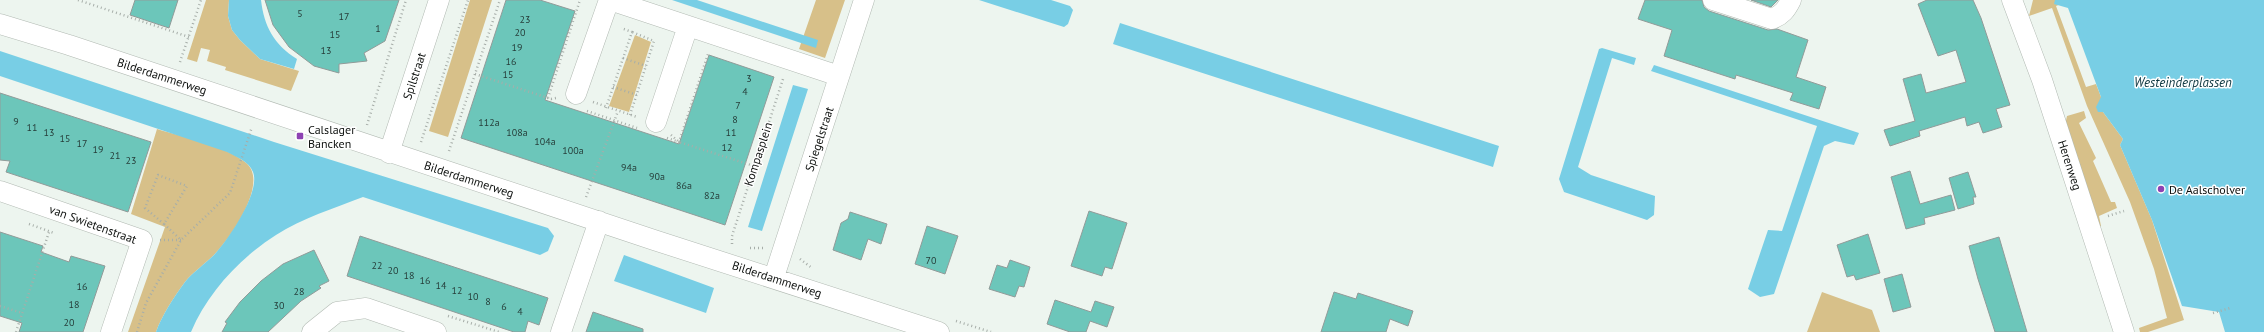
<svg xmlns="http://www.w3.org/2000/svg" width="2264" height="332" font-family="'PT Sans',sans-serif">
  <rect width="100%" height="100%" fill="#edf5ef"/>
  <path fill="#d7c089" d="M206,0h23l-1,16 4,14 8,10 20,19 39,12 -8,20 -66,-21 1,-3 -19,-6 3,-11 -9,-2 -4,14 -10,-3z
    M470,0h22l-44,137 -19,-6z
    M816,0h29l-20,58 -26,-9z
    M2033,0h22l6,4 -5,2 30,81 10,-3 5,13 2,15 20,27 -3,6 32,75 32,100 -36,12h-8l-1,-4 28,-10 -13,-49 -24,-67 -43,-96 -35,-98 -23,8z
    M635,35l16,7 -22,70 -20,-6z
    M2084,111l2,7 -7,5 17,35 -3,3 18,41h4l2,6 -18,8 2,10 -2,1 -34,-102 2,-9z
    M157,129c29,9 64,15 88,33 26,19 -15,77 -31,93 -9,9 -21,17 -29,27 -11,15 -23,33 -29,50h-28l37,-105 -34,-13z
    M1822,292l50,18 8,22h-73z"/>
  <path fill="#78cee5" d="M229,0h32c3,26 13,45 36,59l-3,10 -34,-10 -20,-19 -8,-10 -4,-14z
    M672,0h25l121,40 -2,8z
    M979,0h72l19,6 3,4 -5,14 -4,3z
    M2055,0h209v332h-39l-6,-20 -37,-6 -30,-86 -32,-75 3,-6 -20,-27h-5l-2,-5 5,-10 -33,-89 -14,-4z
    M1120,23l379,123 -6,21 -380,-123z
    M1602,48l34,10 -2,7 -22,-7 -34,109 13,8 64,21 -1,19 -7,5 -83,-28 -5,-13 40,-130z
    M0,51l274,91 274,86 6,8 -6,15 -8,4 -177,-58c-28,11 -61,21 -87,38 -36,23 -68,57 -85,97h-35c6,-17 18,-35 29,-50 8,-10 20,-18 29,-27 14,-15 47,-63 39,-83 -4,-11 -17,-15 -26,-20l-227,-76z
    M1654,65l205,68 -5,12 -19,-4 -11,5 -50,148 -14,3 -12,-8 20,-59 14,1 35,-105 -166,-55z
    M793,85l15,4 -46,142 -14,-4z
    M624,255l90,33 -8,25 -92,-32z"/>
  <path fill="#6cc6ba" stroke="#919b99" d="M135,0h43l-9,28 -39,-13z
    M265,0h134l-14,41 -21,12 3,8 -28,3v9l-25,-7 -25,-19 -16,-22z
    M506,0h34l35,11 -30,89 134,44 30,-89 65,22 -49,148 -264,-87z
    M1645,0h57l2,7 5,4 59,19 9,-1 31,11 -12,37 30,10 -7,22 -29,-9 3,-7 -57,-18 -1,4 -71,-23 8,-26 -34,-11z
    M1751,0h27l-7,7z
    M1927,0h46l8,18 29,87 -14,4 6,18 -19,6 -4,-11 -12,4 -2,-9 -46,14 1,5 -30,10 -6,-16 31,-9 -12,-42 18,-5 5,19 40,-11 -10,-32 -18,6 -20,-52z
    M0,93l151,49 -23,70 -122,-40 4,-11 -10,-1z
    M1910,171l10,33 31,-9 4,15 -31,8 1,6 -19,5 -15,-52z
    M1968,172l8,25h-3l1,7 -16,5 -9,-31z
    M1089,211l38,12 -15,46 -7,-2 -3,9 -31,-10z
    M850,212l37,12 -6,20 -13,-5 -7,21 -28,-10 8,-27 7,-4z
    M927,226l31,10 -13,38 -30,-10z
    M0,232l43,14 -2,6 28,10 2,-6 34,10 -22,66h-64l3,-9 -22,-7z
    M1868,234l12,39 -24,7 -2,-5 -7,2 -10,-32z
    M360,236l188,62 -9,27 -11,-4 -3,11h-11l-167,-56z
    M1999,237l17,58 11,37h-32l-17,-53 -9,-33z
    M314,250l15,31 -10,5 2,2 -20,13 -33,31h-46l5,-9 -2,-1 15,-20 21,-21 22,-17z
    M1010,260l20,7 -6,20 -5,-1 -4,11 -26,-8 8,-24 10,3z
    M1902,274l9,33 -18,5 -9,-33z
    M1334,292l22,7 2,-6 55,18 -5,15 -18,-7 -4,13h-65z
    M1055,300l36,12 4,-11 19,6 -7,20 -17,-6 -4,11h-16l-23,-8z
    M593,312l50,17v3h-57z"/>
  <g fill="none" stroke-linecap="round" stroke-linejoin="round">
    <g stroke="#b2bab3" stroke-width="21">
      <path id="minor" d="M610,0l229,76
        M1713,0l59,19c10,-4 14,-9 19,-19
        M2012,0l30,80 82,252
        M0,24l69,21 585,195 285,92
        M576,94l33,-94
        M656,122l32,-96
        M389,153l50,-153
        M0,191l142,49 -31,92
        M774,277l90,-277
        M312,332l25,-20 29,-4 70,24
        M561,332l38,-111"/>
    </g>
    <path stroke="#a7aea9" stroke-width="2.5" stroke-dasharray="1 3" stroke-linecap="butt" d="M78,0l111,37
      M623,58l23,8
      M180,62l21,-62
      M475,74l76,25 5,-1
      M613,87l24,8
      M548,98l32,-98
      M593,102l44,15
      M606,108l26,-76 -11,-4
      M587,111l50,17
      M630,115l24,-74 -22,-9
      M367,125l39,-125
      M671,135l8,7 75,24
      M667,138l12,4 29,-88
      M421,142l47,-142
      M449,151l51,-151
      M586,197l32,-86
      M2108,216l16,-5
      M29,224l25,9
      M164,224l-19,-16 13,-33 29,11 -23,38 17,16
      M160,240h21
      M732,244v-8l51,-157
      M750,248h13
      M800,259l12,9
      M0,306l22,7
      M2213,313l17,-5
      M448,316l51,16
      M956,321l35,11
      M16,332l33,-100
      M137,332l9,-29 35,-63 49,-47 22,-66"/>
    <use href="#minor" stroke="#fff" stroke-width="20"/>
  </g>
  <g fill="#8d42b3" stroke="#fff" stroke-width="1.5">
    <rect x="296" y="132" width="8" height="8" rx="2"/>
    <circle cx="2161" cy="189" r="4"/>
  </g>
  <g text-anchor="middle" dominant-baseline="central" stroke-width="3" stroke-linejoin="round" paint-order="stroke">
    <g font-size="10" fill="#263e3a">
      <text x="300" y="13">5</text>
      <text x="344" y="16">17</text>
      <text x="525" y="19">23</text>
      <text x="378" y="28">1</text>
      <text x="520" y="32">20</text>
      <text x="335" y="34">15</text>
      <text x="517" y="47">19</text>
      <text x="326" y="50">13</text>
      <text x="511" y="61">16</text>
      <text x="508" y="74">15</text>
      <text x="749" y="78">3</text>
      <text x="745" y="91">4</text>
      <text x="738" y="105">7</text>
      <text x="735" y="119">8</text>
      <text x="16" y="121">9</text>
      <text x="489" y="122">112a</text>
      <text x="32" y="127">11</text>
      <text x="49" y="132">13</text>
      <text x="517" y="132">108a</text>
      <text x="731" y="132">11</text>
      <text x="65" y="138">15</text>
      <text x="545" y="141">104a</text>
      <text x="82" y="143">17</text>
      <text x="727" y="147">12</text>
      <text x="98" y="149">19</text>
      <text x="573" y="150">100a</text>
      <text x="115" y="155">21</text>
      <text x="131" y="160">23</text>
      <text x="629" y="167">94a</text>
      <text x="657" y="176">90a</text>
      <text x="684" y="185">86a</text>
      <text x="712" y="195">82a</text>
      <text x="931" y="260">70</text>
      <text x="377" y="265">22</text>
      <text x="393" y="270">20</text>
      <text x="409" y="275">18</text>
      <text x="425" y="280">16</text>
      <text x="441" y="285">14</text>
      <text x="82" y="286">16</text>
      <text x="457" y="290">12</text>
      <text x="299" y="291">28</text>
      <text x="473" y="296">10</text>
      <text x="488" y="301">8</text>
      <text x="74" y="304">18</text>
      <text x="279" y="305">30</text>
      <text x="504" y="306">6</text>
      <text x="520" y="311">4</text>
      <text x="69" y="322">20</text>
    </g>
    <g font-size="12" fill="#0e110f" stroke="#fff">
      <text transform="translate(162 76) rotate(18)">Bilderdammerweg</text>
      <text transform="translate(414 76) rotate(-72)">Spilstraat</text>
      <text transform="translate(819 139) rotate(-72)">Spiegelstraat</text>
      <text transform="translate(758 154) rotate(-72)">Kompasplein</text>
      <text transform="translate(2070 165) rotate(72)">Herenweg</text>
      <text transform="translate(469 179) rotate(18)">Bilderdammerweg</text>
      <text transform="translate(93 224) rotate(20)">van Swietenstraat</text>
      <text transform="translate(777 279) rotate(18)">Bilderdammerweg</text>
    </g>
    <g font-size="12" fill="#0e110f" stroke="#fff" text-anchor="start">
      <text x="308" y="129">Calslager<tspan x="308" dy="14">Bancken</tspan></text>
      <text x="2169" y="189">De Aalscholver</text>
    </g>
    <g font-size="13" font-style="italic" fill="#0f3842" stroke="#fff">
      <text x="2183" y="82">Westeinderplassen</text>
    </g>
  </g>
</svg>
